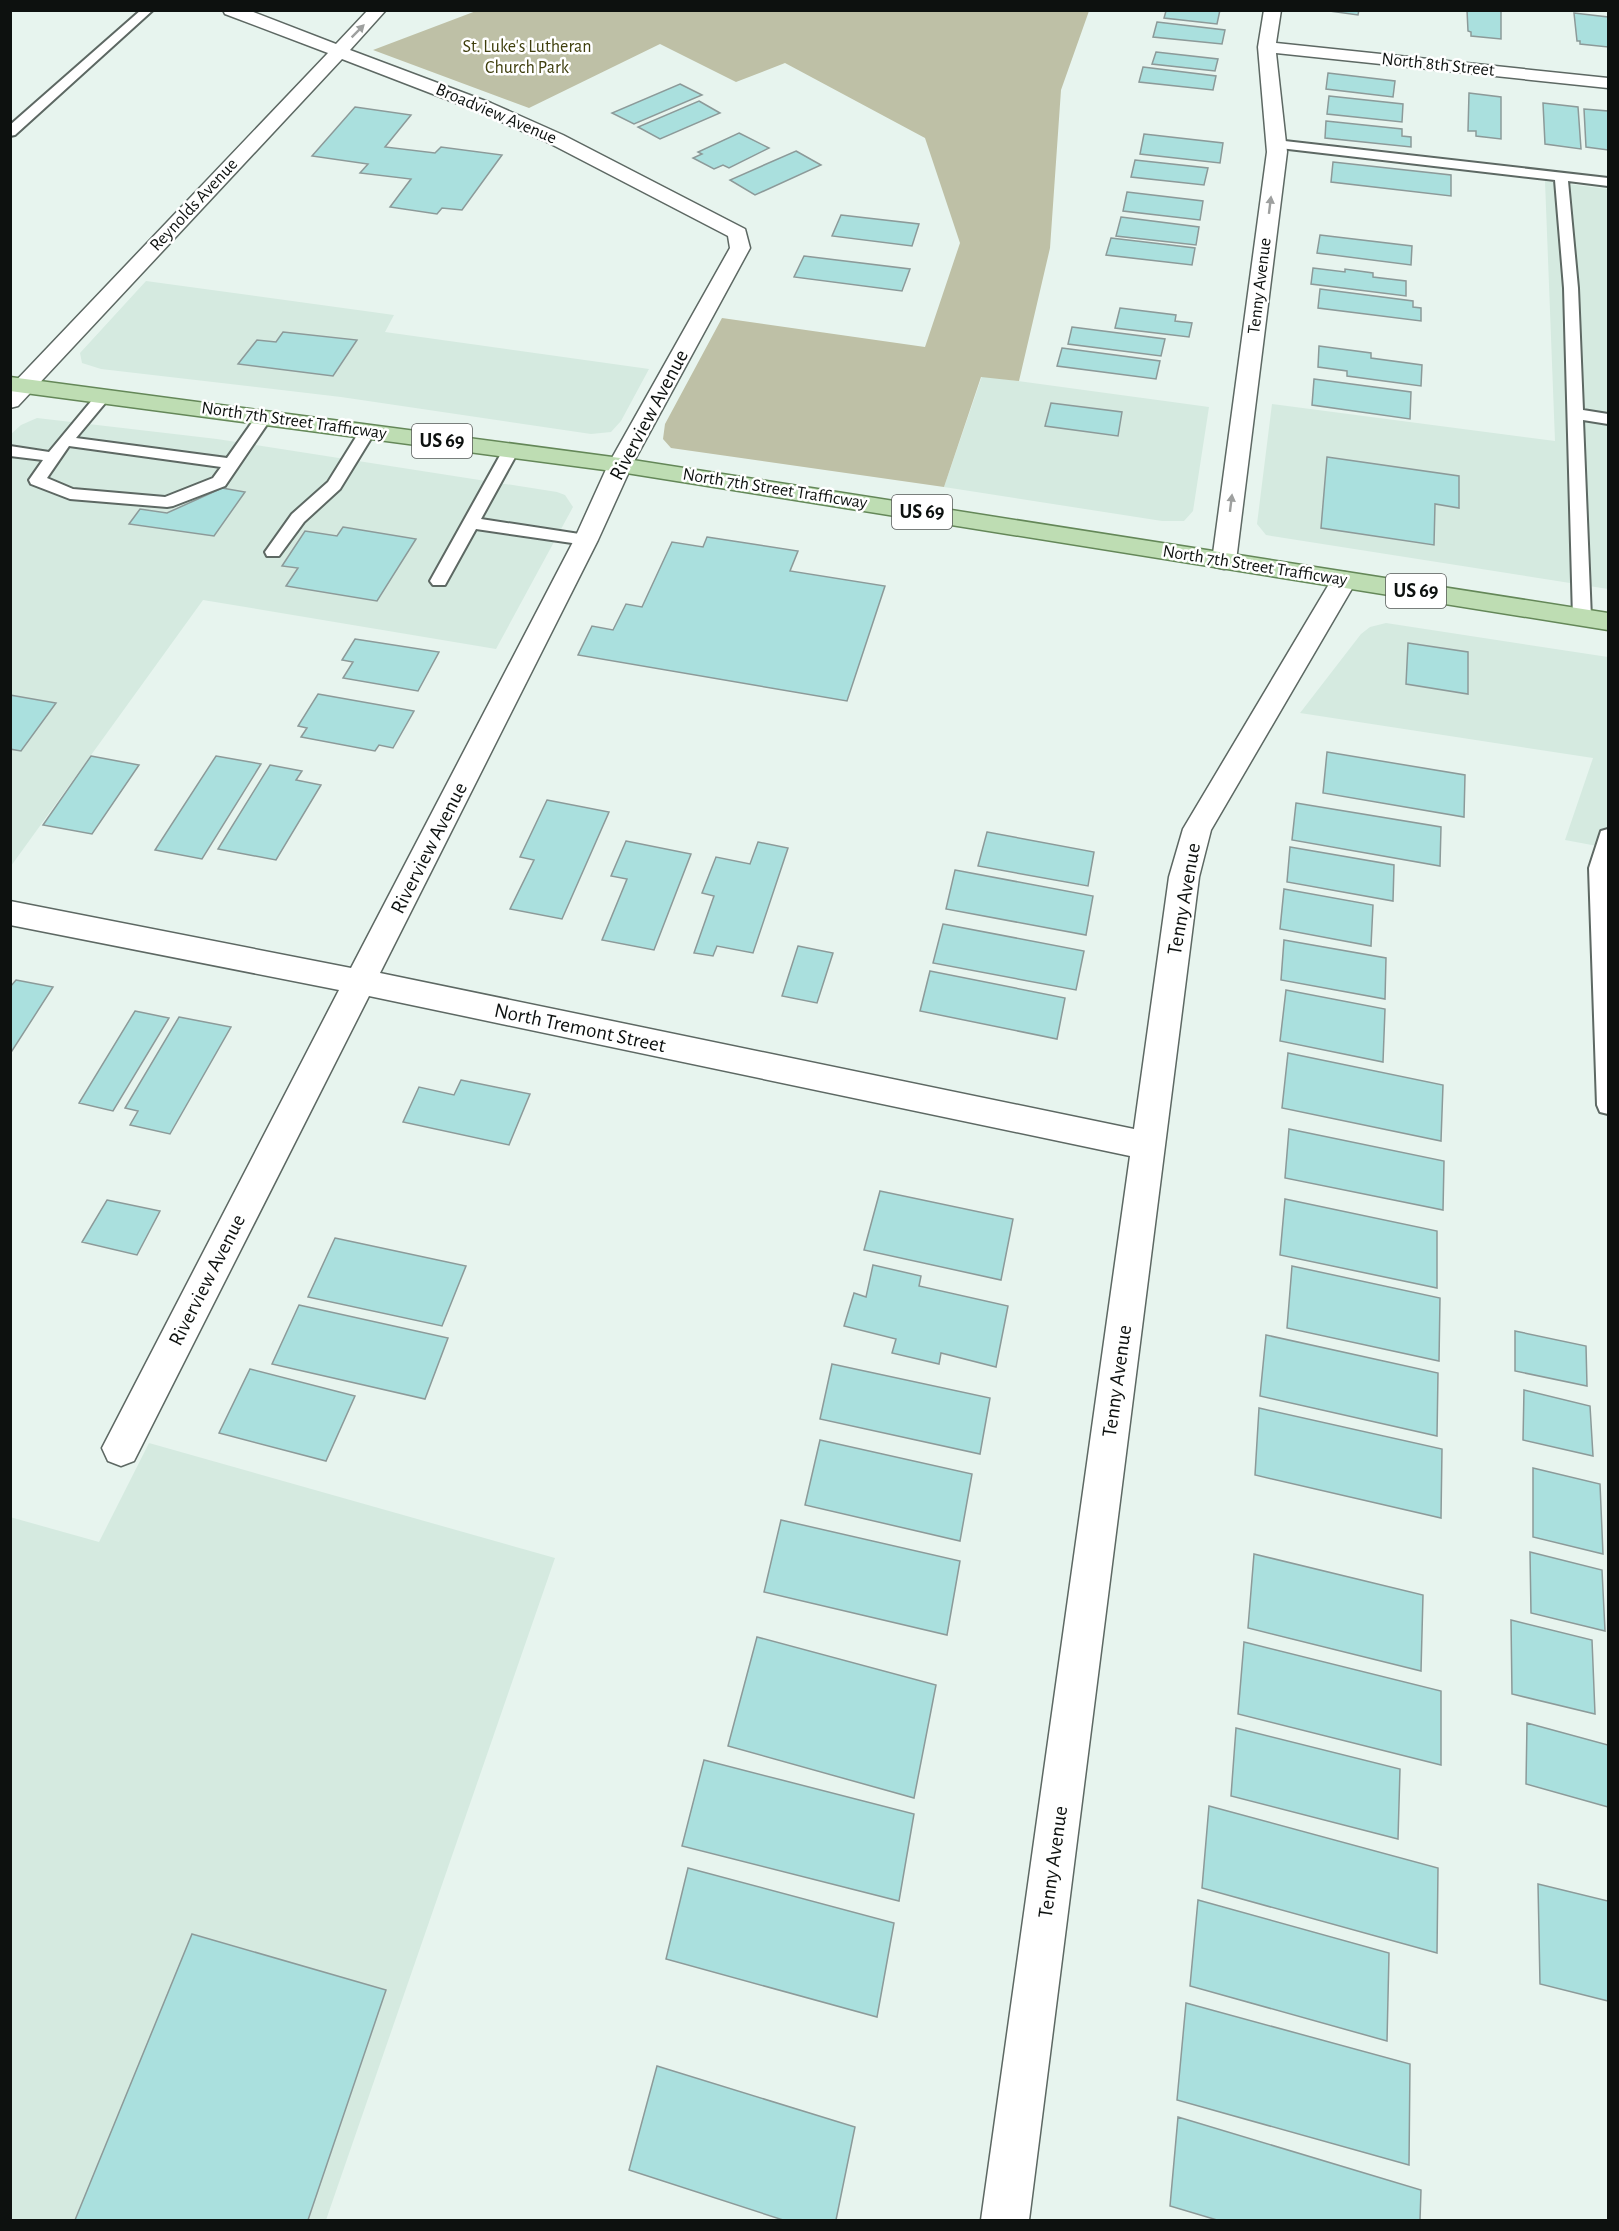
<svg xmlns="http://www.w3.org/2000/svg" width="1619" height="2231" font-family="'Alegreya Sans',sans-serif">
  <rect width="100%" height="100%" fill="#e7f4ee"/>
  <path fill="#d5eae0" d="M1545,181l63,8v400l-342,-54 -9,-11 15,-120 283,37z
    M146,281l248,34 -9,17 264,37 -28,52 -10,11 -20,2 -250,-37 -240,-28 -19,-6 -2,-10z
    M982,376l227,31 -16,104 -9,10h-22l-218,-34z
    M37,418l180,21 340,53 8,3 8,12 -77,142 -293,-49 -192,266 -1,-431 11,-10z
    M1386,623l222,34v191l-43,-8 28,-82 -293,-45 61,-79 9,-7z
    M149,1443l406,115 -229,662h-315l-1,-703 89,25z"/>
  <path fill="#bec0a6" d="M476,11h613l-28,79 -11,158 -31,133 -38,-4 -37,110 -273,-39 -8,-9 2,-15 57,-106 203,29 35,-104 -35,-105 -140,-75 -49,19 -76,-38 -131,64 -156,-58z"/>
  <path fill="#aae0de" stroke="#8c9a99" stroke-width="1.5" d="M1159,10h61l-3,14 -53,-6 2,-7z
    M1322,10h37l-1,5z
    M1467,10h34v29l-30,-3v-4l-3,-1z
    M1574,13l34,4v30l-28,-3v-3h-3z
    M1157,22l68,8 -3,14 -69,-7z
    M1156,52l62,7 -3,12 -63,-7z
    M1143,67l73,9 -3,14 -74,-8z
    M1328,73l67,8 -2,16 -67,-8z
    M680,84l22,11 -68,29 -22,-11z
    M1469,93l32,4v42l-25,-3v-5h-8z
    M1329,96l74,8 -1,18 -75,-8z
    M699,101l21,12 -60,26 -22,-12z
    M1543,103l35,4 3,42 -36,-5z
    M355,107l56,8 -26,32 50,6 6,-6 61,8 -40,55 -20,-2 -5,6 -47,-7 21,-28 -51,-6 8,-9 -56,-8z
    M1584,109l24,2v39l-22,-3z
    M1326,121l76,8v7l9,1v10l-86,-9z
    M739,133l30,15 -40,20 -6,-3 -9,4 -21,-11 9,-4 -4,-2z
    M1144,134l79,9 -3,20 -80,-9z
    M796,151l25,14 -66,30 -25,-15z
    M1135,160l73,8 -4,17 -73,-8z
    M1333,162l118,13v21l-120,-14z
    M1127,192l76,9 -3,19 -77,-9z
    M841,215l78,9 -7,22 -80,-10z
    M1121,217l78,10 -3,18 -80,-9z
    M1320,235l92,11 -1,19 -94,-12z
    M1111,238l84,10 -3,17 -86,-10z
    M804,256l106,13 -8,22 -108,-14z
    M1313,268l32,4v-3l28,4v4l33,4v15l-95,-12z
    M1320,289l93,12v6l8,1v13l-103,-13z
    M1120,308l56,7 -1,6 17,2 -3,14 -74,-9z
    M1072,327l93,12 -4,17 -93,-12z
    M283,332l74,8 -24,36 -95,-12 19,-24 19,2z
    M1319,346l52,7v5l51,7 -1,21 -74,-10v-5l-29,-4z
    M1062,348l98,13 -4,18 -99,-13z
    M1314,379l97,13 -1,27 -98,-14z
    M1051,403l71,9 -4,24 -73,-10z
    M1327,457l132,19v32l-24,-4 -1,41 -113,-17z
    M222,488l23,4 -31,44 -85,-12 11,-15 27,4z
    M343,527l73,12 -39,62 -91,-15 12,-18 -16,-2 23,-35 32,5z
    M707,537l91,14 -8,20 95,15 -38,115 -269,-46 14,-29 21,4 13,-26 16,3 30,-65 31,5z
    M355,639l84,13 -21,39 -75,-13 10,-16 -11,-2z
    M1408,643l60,9v42l-62,-10z
    M318,694l96,17 -21,37 -14,-3 -4,6 -74,-14 6,-9 -9,-2z
    M10,695l46,8 -35,48 -11,-2z
    M1327,752l138,23 -1,42 -141,-24z
    M91,756l48,9 -47,69 -49,-9z
    M216,756l45,8 -59,95 -47,-9z
    M270,765l32,6 -6,9 25,5 -45,75 -58,-11z
    M547,800l62,12 -47,107 -52,-10 24,-49 -14,-3z
    M1296,803l145,24 -1,39 -148,-26z
    M987,832l107,20 -6,34 -110,-20z
    M626,841l65,13 -37,96 -52,-10 25,-61 -16,-3z
    M758,842l30,6 -35,105 -36,-7 -4,10 -19,-3 20,-57 -12,-3 14,-36 34,7z
    M1290,847l104,18 -1,36 -106,-19z
    M955,870l138,26 -7,39 -140,-26z
    M1284,889l89,16 -2,41 -91,-17z
    M943,924l141,27 -8,39 -143,-27z
    M1284,940l102,18 -1,41 -104,-19z
    M798,946l35,7 -16,50 -35,-7z
    M930,971l135,27 -8,41 -137,-28z
    M16,980l37,7 -43,67v-67z
    M1286,990l99,19 -2,53 -103,-21z
    M135,1011l34,7 -56,93 -34,-8z
    M179,1017l52,10 -61,107 -40,-9 8,-14 -13,-3z
    M1288,1053l155,32 -2,56 -159,-33z
    M461,1080l69,14 -21,51 -106,-23 16,-35 35,8z
    M1289,1129l155,32 -1,49 -158,-32z
    M880,1191l133,28 -12,61 -137,-30z
    M1285,1199l152,32v57l-157,-33z
    M107,1200l53,11 -23,44 -55,-13z
    M335,1238l131,28 -24,60 -134,-29z
    M873,1265l48,11 -2,10 89,20 -12,61 -55,-14 -2,11 -47,-11 4,-14 -52,-13 10,-33 12,4z
    M1292,1266l148,32 -1,63 -152,-33z
    M299,1305l149,33 -23,61 -153,-35z
    M1515,1331l71,15 1,40 -72,-15z
    M1266,1335l172,38 -1,63 -177,-40z
    M832,1364l158,34 -10,56 -160,-35z
    M250,1369l105,27 -29,65 -107,-28z
    M1524,1390l66,16 3,50 -70,-16z
    M1259,1408l183,41 -1,69 -186,-43z
    M820,1440l152,34 -12,67 -155,-36z
    M1533,1468l67,16 3,70 -70,-17z
    M781,1520l179,41 -13,74 -183,-43z
    M1530,1552l72,18 3,61 -74,-18z
    M1254,1554l169,41 -2,76 -173,-43z
    M1511,1620l81,20 3,74 -83,-20z
    M757,1637l179,48 -22,113 -186,-52z
    M1244,1642l197,49v74l-203,-51z
    M1527,1723l81,22v62l-82,-23z
    M1236,1728l164,41 -2,70 -167,-43z
    M704,1760l210,54 -15,87 -217,-55z
    M1209,1806l229,62 -1,85 -235,-65z
    M688,1868l206,55 -17,94 -211,-58z
    M1538,1884l70,17v100l-68,-17z
    M1198,1900l191,53 -2,88 -197,-55z
    M192,1934l194,56 -78,230h-233z
    M1186,2003l224,61 -1,101 -232,-65z
    M657,2066l198,61 -19,93h-53l-154,-50z
    M1178,2117l243,73 -1,30h-203l-47,-14z"/>
  <g fill="none" stroke-linecap="round" stroke-linejoin="round">
    <g stroke="#5d6863" stroke-width="4">
      <path id="service" d="M141,10h12l-138,125 -5,1v-11z
        M1276,140l332,38v8l-40,-5 10,107 5,122 25,4v10l-25,-4 8,198 -3,4h-12l-3,-4 -9,-330 -9,-108 -284,-33 -1,-3z
        M103,391l8,5 -35,42 151,20 31,-44 6,-2 8,5 -47,69 -52,20 -6,1 -97,-8 -39,-15 -2,-4 14,-20 -33,-4v-10l39,6 49,-59zM69,446l152,21 -8,11 -48,19 -92,-8 -26,-11z
        M367,427l8,5 -35,57 -36,33 -25,34h-12l-2,-4 27,-38 36,-32 33,-53z
        M511,445l8,5 -38,69 105,16 6,1 2,4 -2,4 -6,1 -110,-16 -31,56h-12l-3,-4 73,-131z
        M1608,829v285l-8,-2 -3,-7 -8,-237 12,-37z"/>
    </g>
    <g stroke="#5d6863" stroke-width="3">
      <path id="minor" d="M223,10h25l88,34 32,-34h18l-36,40 141,53 72,32 182,94 5,19 -118,217 -34,75 -218,433 754,156 35,-252 14,-48 152,-255 9,-2 9,2 4,6 -146,250 -12,47 -170,1343h-48l149,-1064 -761,-160 -235,465 -13,5 -13,-5 -6,-13 237,-458 -329,-65v-24l341,67 223,-428 34,-75 122,-217 -2,-12 -179,-93 -72,-32 -135,-52 -324,347 -8,2v-21l318,-334 -103,-39z
        M1264,10h17l-5,33 332,35v10l-332,-35 11,99 -51,409 -3,6 -9,2 -9,-2 -3,-6 55,-409 -9,-105z"/>
    </g>
    <g stroke="#648758" stroke-width="3">
      <path id="primary" d="M10,377l610,81 988,155v17l-988,-158 -610,-81z"/>
    </g>
    <use href="#service" fill="#fff" fill-rule="evenodd"/>
    <use href="#minor" fill="#fff" fill-rule="evenodd"/>
    <use href="#primary" fill="#beddb3" fill-rule="evenodd"/>
  </g>
  <defs><path id="oneway-solid" d="M-6-.8H1V-3.2L6.5 0L1 3.2V.8H-6Z" transform="scale(1.5)"/></defs>
  <g fill="#9ea09f">
    <use href="#oneway-solid" transform="translate(358 31) rotate(-45)"/>
    <use href="#oneway-solid" transform="translate(1270 205) rotate(-83)"/>
    <use href="#oneway-solid" transform="translate(1231 503) rotate(-83)"/>
  </g>
  <g text-anchor="middle" dominant-baseline="central" stroke-width="5" stroke-linejoin="round" paint-order="stroke">
    <g font-size="18" fill="#3e3e0c" stroke="#fff">
      <text x="527" y="47">St. Luke's Lutheran<tspan x="527" dy="21">Church Park</tspan></text>
    </g>
    <g font-size="18" fill="#0d110f" stroke="#fff">
      <text transform="translate(1438 65) rotate(6)">North 8th Street</text>
      <text transform="translate(496 114) rotate(23)">Broadview Avenue</text>
      <text transform="translate(194 205) rotate(-47)">Reynolds Avenue</text>
      <text transform="translate(1260 286) rotate(-83)">Tenny Avenue</text>
      <text transform="translate(294 421) rotate(8)">North 7th Street Trafficway</text>
      <text transform="translate(775 489) rotate(9)">North 7th Street Trafficway</text>
      <text transform="translate(1255 566) rotate(9)">North 7th Street Trafficway</text>
    </g>
    <g fill="#fff" stroke="#565857" stroke-width="1.5">
      <rect x="412" y="424" width="60" height="34" rx="4.5"/>
      <rect x="892" y="495" width="60" height="34" rx="4.5"/>
      <rect x="1386" y="574" width="60" height="34" rx="4.5"/>
    </g>
    <g font-size="20" font-weight="bold" fill="#0d110f">
      <text x="442" y="441">US 69</text>
      <text x="922" y="512">US 69</text>
      <text x="1416" y="591">US 69</text>
    </g>
    <g font-size="21" fill="#0d110f" stroke="#fff">
      <text transform="translate(649 415) rotate(-62)">Riverview Avenue</text>
      <text transform="translate(429 848) rotate(-63)">Riverview Avenue</text>
      <text transform="translate(1184 899) rotate(-80)">Tenny Avenue</text>
      <text transform="translate(580 1028) rotate(12)">North Tremont Street</text>
      <text transform="translate(207 1280) rotate(-63)">Riverview Avenue</text>
      <text transform="translate(1117 1381) rotate(-82)">Tenny Avenue</text>
      <text transform="translate(1053 1862) rotate(-82)">Tenny Avenue</text>
    </g>
  </g>
  <rect width="1619" height="2231" fill="none" stroke="#0d110f" stroke-width="24"/>
</svg>
